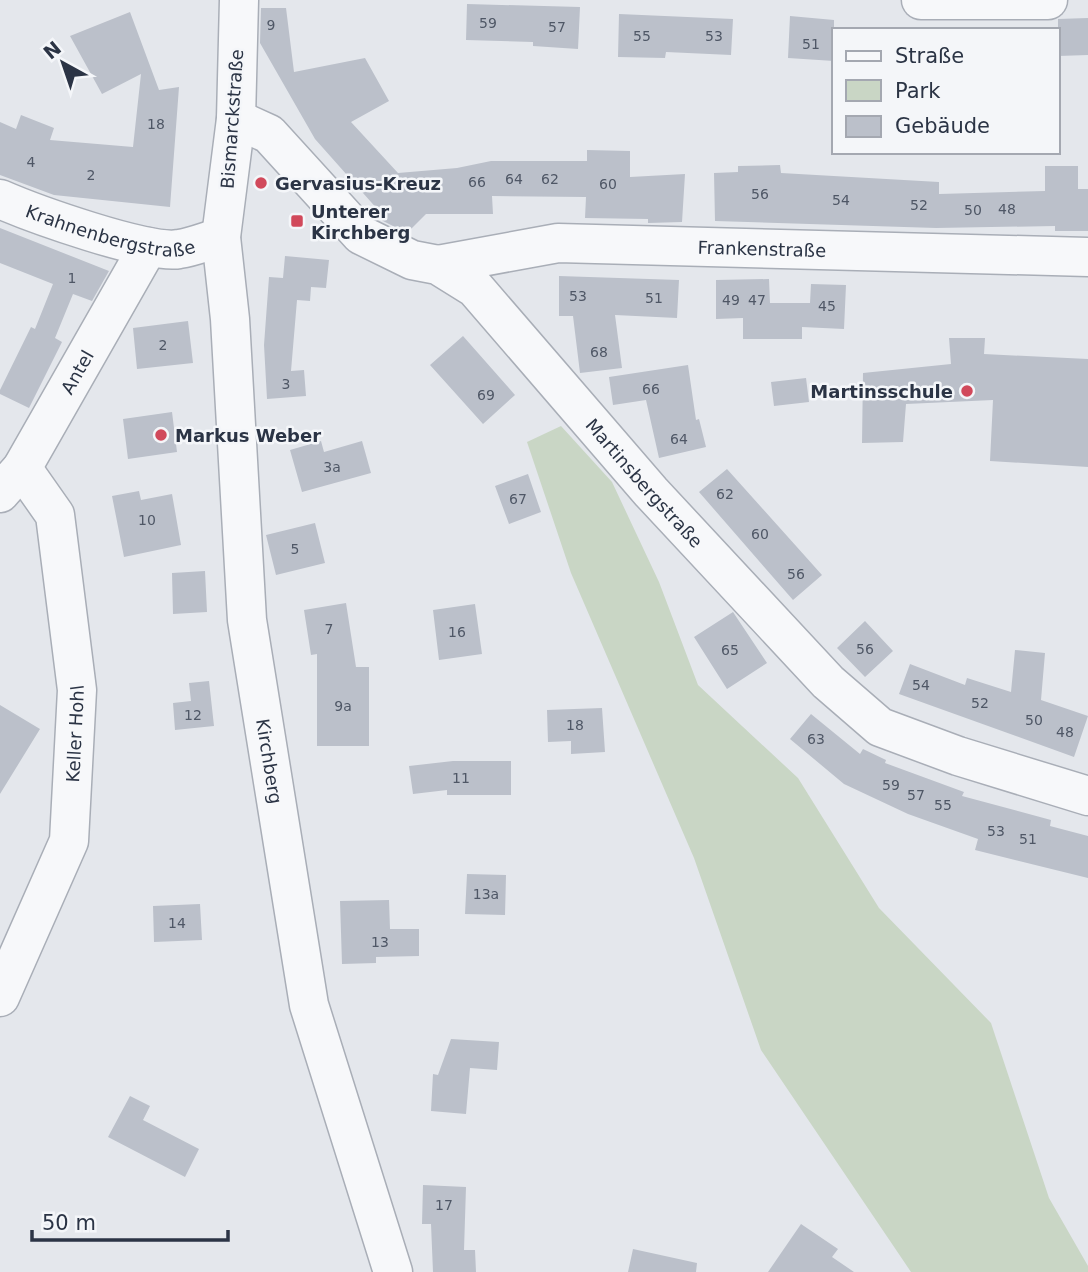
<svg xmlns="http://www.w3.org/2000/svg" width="1088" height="1272" font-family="'DejaVu Sans',sans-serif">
  <rect width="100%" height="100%" fill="#e4e7ec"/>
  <path fill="#c9d6c5" d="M561,426l51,56 47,100 39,103 100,93 81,130 112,115 58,175 39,68v6h-177l-150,-222 -67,-192 -123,-285 -44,-131z"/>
  <path fill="#bbc0ca" d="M467,4l113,3 -2,42 -45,-3v-4l-67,-2z
    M261,8h25l8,64 71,-14 24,43 -38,21 47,51 59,-5 34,-7h96v-11l43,1v26l55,-3 -3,48 -34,1v-4l-63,-1 1,-21 -94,-1 1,18h-67l-19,19 -24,-12 -7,-7 3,-3 -64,-72 -55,-96z
    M130,12l29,78 20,-3 -9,120 -116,-12 -54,-20v-53l16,7 5,-14 33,13 -4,12 83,7 8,-73 -39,20 -32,-58z
    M619,14l114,5 -2,36 -65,-3 -1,6 -47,-1z
    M790,16l44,4v41l-46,-3z
    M1088,18v37l-30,1v-37z
    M780,165l1,8 158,9v12l106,-3v-25h33v23h10v42h-33v-5l-119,2 -221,-7 -1,-48 24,-1v-6z
    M0,228l109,43 -17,30 -19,-7 -18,44 7,4 -33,66 -29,-14v-4l31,-63 4,2 18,-45 -53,-21z
    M285,256l44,4 -3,28 -15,-1 -1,14 -13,-1 -6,71 13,-1 2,26 -39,3 -3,-54 5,-68 14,1z
    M559,276l120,4 -2,38 -62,-3 7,53 -42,5 -7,-57h-14z
    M769,279l1,24h40l1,-19 35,1 -2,44 -42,-2v12h-59v-21l-27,1v-39z
    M188,321l5,42 -56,6 -4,-41z
    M463,336l52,59 -32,29 -53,-59z
    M949,338h36l-1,16 104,5v108l-98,-6 3,-61 -87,4 -3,38 -41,1 1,-70 88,-9z
    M688,365l8,55 3,-1 7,28 -47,11 -13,-58 -33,5 -4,-28z
    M806,378l3,24 -35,4 -3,-24z
    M172,412l5,40 -49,7 -5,-40z
    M321,441l3,11 38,-11 9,32 -69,19 -12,-42z
    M727,469l95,106 -29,25 -94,-108z
    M528,474l13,38 -32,12 -14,-38z
    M139,491l2,9 31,-6 9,51 -57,12 -12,-61z
    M315,523l10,40 -49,12 -10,-40z
    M205,571l2,41 -34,2 -1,-41z
    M346,603l10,64h13v79h-52v-92l-6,1 -7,-45z
    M475,604l7,50 -43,6 -6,-50z
    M733,612l34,51 -40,26 -33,-52z
    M865,621l28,30 -28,26 -28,-29z
    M1015,650l30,3 -4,47 47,16 -14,41 -175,-63 11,-30 55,21 2,-7 44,14z
    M209,681l5,45 -39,4 -2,-27 18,-2 -2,-18z
    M0,705l40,24 -40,65z
    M602,708l3,44 -34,2v-13l-23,1 -1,-32z
    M811,714l49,40 3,-5 23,11 -1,3 79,29 -2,4 89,24 -1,6 38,10v42l-113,-28 3,-11 -70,-25 -64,-30 -54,-45z
    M453,761h58v34h-64v-5l-34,4 -4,-28z
    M467,874l39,1 -1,40 -40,-1z
    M389,900l1,29h29v27l-43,1v6l-34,1 -2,-63z
    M200,904l2,36 -48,2 -1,-36z
    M451,1039l48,3 -2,28 -27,-2 -4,46 -35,-3 2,-37 5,1z
    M130,1096l20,10 -7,14 56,29 -14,28 -77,-40z
    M423,1185l43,2 -2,63h11l1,22h-43l-2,-48h-9z
    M801,1224l37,25 -6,8 22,15h-86z
    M633,1249l64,14 -1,9h-68z"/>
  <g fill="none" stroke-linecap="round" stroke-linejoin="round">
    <g stroke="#a9aeb7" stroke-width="41">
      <g id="minor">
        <path id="s1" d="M239,0l-3,119 -15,118 9,82 17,301 62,385 84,267"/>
        <path d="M921,0h127"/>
        <path id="s2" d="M236,119l33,15 92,101 51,25 26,5 37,23 176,204 177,190 52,45 78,29 130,40"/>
        <path id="s3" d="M0,199c32,14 148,56 179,50 14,-2 28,-8 42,-12"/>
        <path id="s4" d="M438,265l120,-22 530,14"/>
        <path id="s5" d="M0,493l22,-25 126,-221"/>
        <path id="s6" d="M0,997l69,-156 8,-151 -22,-175 -33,-47"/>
      </g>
    </g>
    <use href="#minor" stroke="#f7f8fa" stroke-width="38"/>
  </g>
  <g fill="#d1495b" stroke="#f4f6f9" stroke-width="2.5">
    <circle cx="261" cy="183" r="7"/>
    <rect x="290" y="214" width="14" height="14" rx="3.5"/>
    <circle cx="967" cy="391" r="7"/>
    <circle cx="161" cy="435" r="7"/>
  </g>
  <g text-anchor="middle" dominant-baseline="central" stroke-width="5" stroke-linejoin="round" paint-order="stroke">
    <g font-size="14" fill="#4f5766">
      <text x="488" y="23">59</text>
      <text x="271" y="25">9</text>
      <text x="557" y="27">57</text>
      <text x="642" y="36">55</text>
      <text x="714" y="36">53</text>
      <text x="811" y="44">51</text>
      <text x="156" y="124">18</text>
      <text x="31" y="162">4</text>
      <text x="91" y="175">2</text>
      <text x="514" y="179">64</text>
      <text x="550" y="179">62</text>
      <text x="477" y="182">66</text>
      <text x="608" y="184">60</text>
      <text x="760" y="194">56</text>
      <text x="841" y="200">54</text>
      <text x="919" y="205">52</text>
      <text x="1007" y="209">48</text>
      <text x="973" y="210">50</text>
      <text x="72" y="278">1</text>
      <text x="578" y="296">53</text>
      <text x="654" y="298">51</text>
      <text x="731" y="300">49</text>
      <text x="757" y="300">47</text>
      <text x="827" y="306">45</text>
      <text x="163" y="345">2</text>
      <text x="599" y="352">68</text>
      <text x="286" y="384">3</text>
      <text x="651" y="389">66</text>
      <text x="486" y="395">69</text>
      <text x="679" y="439">64</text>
      <text x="332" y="467">3a</text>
      <text x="725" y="494">62</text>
      <text x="518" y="499">67</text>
      <text x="147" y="520">10</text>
      <text x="760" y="534">60</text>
      <text x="295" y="549">5</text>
      <text x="796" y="574">56</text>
      <text x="329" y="629">7</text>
      <text x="457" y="632">16</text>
      <text x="865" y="649">56</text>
      <text x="730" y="650">65</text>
      <text x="921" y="685">54</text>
      <text x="980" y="703">52</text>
      <text x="343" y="706">9a</text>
      <text x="193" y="715">12</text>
      <text x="1034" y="720">50</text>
      <text x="575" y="725">18</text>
      <text x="1065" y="732">48</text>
      <text x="816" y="739">63</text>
      <text x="461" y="778">11</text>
      <text x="891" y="785">59</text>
      <text x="916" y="795">57</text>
      <text x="943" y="805">55</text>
      <text x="996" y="831">53</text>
      <text x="1028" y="839">51</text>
      <text x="486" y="894">13a</text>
      <text x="177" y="923">14</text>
      <text x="380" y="942">13</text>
      <text x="444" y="1205">17</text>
    </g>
    <g font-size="18" fill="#2b3445" stroke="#f4f6f9">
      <text transform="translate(232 119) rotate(-86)">Bismarckstraße</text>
      <text stroke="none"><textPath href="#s3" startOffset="116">Krahnenbergstraße</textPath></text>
      <text stroke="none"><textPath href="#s4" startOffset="326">Frankenstraße</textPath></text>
      <text stroke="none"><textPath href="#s5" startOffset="144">Antel</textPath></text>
      <text stroke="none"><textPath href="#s2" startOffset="558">Martinsbergstraße</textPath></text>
      <text stroke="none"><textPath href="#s6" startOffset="278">Keller Hohl</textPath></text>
      <text stroke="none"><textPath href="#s1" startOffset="765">Kirchberg</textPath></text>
    </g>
    <g font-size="18" font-weight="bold" fill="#2b3445" stroke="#f4f6f9" text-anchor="start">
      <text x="275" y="183">Gervasius-Kreuz</text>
      <text x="311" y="211">Unterer<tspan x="311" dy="21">Kirchberg</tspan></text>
      <text x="953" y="391" text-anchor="end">Martinsschule</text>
      <text x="175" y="435">Markus Weber</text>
    </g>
  </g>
  <rect x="832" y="28" width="228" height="126" fill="#f4f6f9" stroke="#a4a8b1" stroke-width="2"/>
  <rect x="846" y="51" width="35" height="10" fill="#f7f8fa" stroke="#a4a8b1" stroke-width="2"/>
  <text x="895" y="63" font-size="21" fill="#2b3445">Straße</text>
  <rect x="846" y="80" width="35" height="21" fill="#c9d6c5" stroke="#a4a8b1" stroke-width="2"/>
  <text x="895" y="98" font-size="21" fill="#2b3445">Park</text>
  <rect x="846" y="116" width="35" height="21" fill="#bbc0ca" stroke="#a4a8b1" stroke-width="2"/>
  <text x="895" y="133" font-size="21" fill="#2b3445">Gebäude</text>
  <g transform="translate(63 63) rotate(320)" stroke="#f4f6f9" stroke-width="5" paint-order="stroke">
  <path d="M0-5L12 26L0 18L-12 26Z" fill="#2b3445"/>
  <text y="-10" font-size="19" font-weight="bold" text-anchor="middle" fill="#2b3445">N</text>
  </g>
  <path d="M32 1230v10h196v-10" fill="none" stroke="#2b3445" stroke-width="3.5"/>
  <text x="42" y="1230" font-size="21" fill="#2b3445" stroke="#f4f6f9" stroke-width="5" paint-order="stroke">50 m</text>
</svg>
